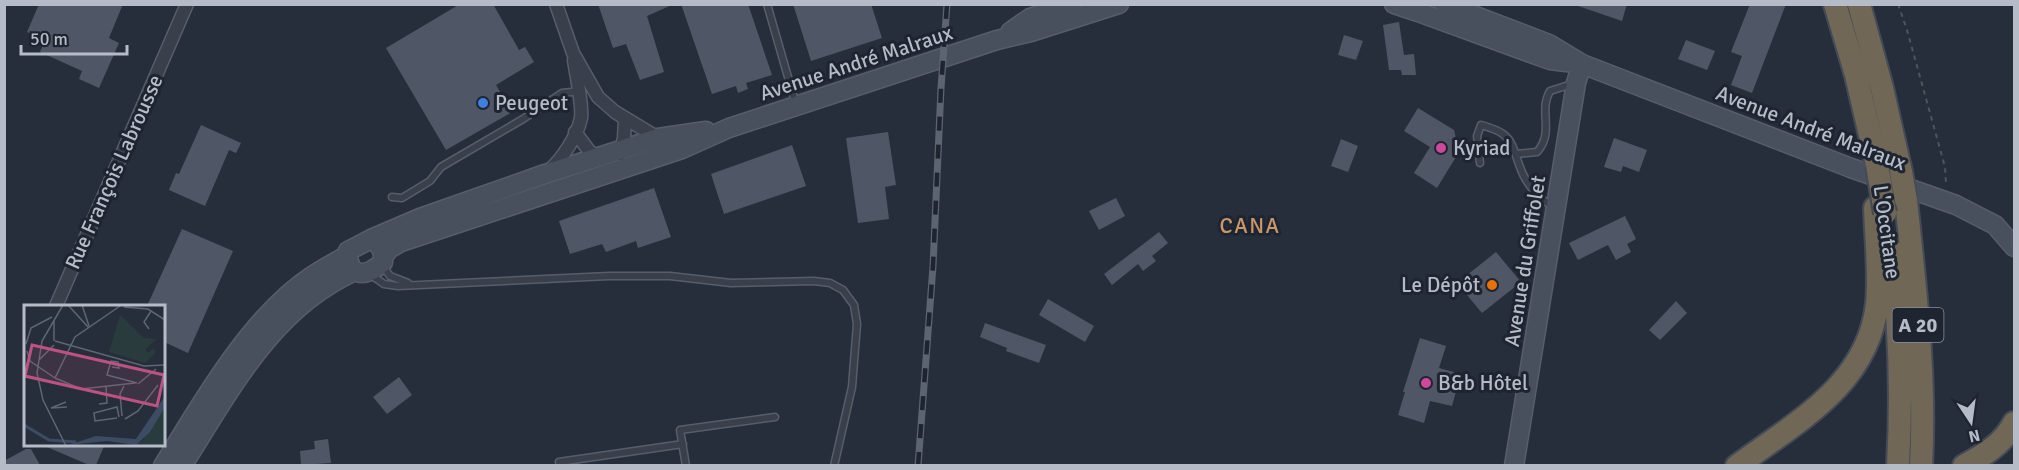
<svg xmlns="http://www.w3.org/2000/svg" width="2019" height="470" font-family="Signika,sans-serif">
  <rect width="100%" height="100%" fill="#262e3b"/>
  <path fill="#4f5766" d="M39,4h84l-14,34 10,5 -20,45 -20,-9 3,-8 -42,-19 5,-12 -18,-8z
    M460,4h33l26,46 6,-3 9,15 -38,23 16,27 -66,38 -60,-102z
    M598,4h76l-27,12 17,56 -24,8 -14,-36 -13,4z
    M681,4h67l24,71 -26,8 2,6 -10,4 -2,-7 -24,8z
    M793,4h78l11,34 -71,23z
    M1579,4h48l-5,17 -44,-15z
    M1750,4h36l-34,89 -21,-8 11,-29 -11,-4z
    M1399,22l5,33 10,-1 2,21h-14l-1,-5h-12l-6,-45z
    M1344,35l19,6 -7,19 -18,-5z
    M1686,40l29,11 -8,19 -29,-11z
    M1418,108l36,22 5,22 -22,36 -23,-15 16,-26 -26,-16z
    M201,125l40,18 -5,10 -7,-3 -24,56 -36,-16 7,-17 3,1z
    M888,132l8,53 -11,2 4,32 -31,4 -12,-85z
    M1614,138l33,12 -8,22 -16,-6 -2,6 -17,-5z
    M1341,139l17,7 -10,26 -17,-6z
    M792,145l14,41 -82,28 -13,-40z
    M654,188l17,49 -33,11 -2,-7 -30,11 -4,-8 -32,10 -11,-33z
    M1116,198l9,18 -26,14 -10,-19z
    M1625,216l11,23 -9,5 4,8 -15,8 -8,-15 -30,15 -9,-17z
    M182,229l51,22 -45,102 -24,-11v-36h-17z
    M1159,232l9,11 -16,13 4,5 -13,10 -5,-7 -26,21 -8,-11z
    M1496,252l25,30 -39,31 -25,-30z
    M1048,299l46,27 -9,16 -46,-27z
    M1676,301l11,12 -27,27 -11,-10z
    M985,323l61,22 -7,18 -33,-12 1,-3 -27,-11z
    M1420,338l26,8 -7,22 22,6 -9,32 -22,-5 -6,22 -26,-8 7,-23h-2z
    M399,377l13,18 -25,19 -14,-17z
    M328,439l3,24 -30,2 -1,-14 15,-2 -1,-8z
    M40,444h65l-9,21h-7z
    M26,449h5l9,16h-36v-4z"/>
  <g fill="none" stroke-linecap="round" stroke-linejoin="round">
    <g stroke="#575e69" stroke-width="9">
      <path id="lane" d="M767,4l29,101
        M1516,154l21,-2c18,-20 1,-41 13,-61l22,-7
        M1480,163l-3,-27 4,-11c7,2 15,4 22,9 11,8 12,21 17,33 5,15 19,33 33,39
        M392,197l10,1 28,-17 11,-14 82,-48 39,-26 19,-2
        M383,266l7,10 18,7
        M371,275l13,9 14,2 211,-10h61l61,7 83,-2 16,2 13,7 11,15 3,19 -5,63 -18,79
        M559,462l124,-18
        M686,466l-6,-36 95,-13"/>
    </g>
    <g stroke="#575e69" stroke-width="15">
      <path id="street" d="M556,4l17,49 25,44 17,15 43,26
        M575,132l15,20 12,6
        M620,154l4,-16 1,-20
        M549,171c14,-14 28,-34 32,-53 2,-12 -5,-44 -7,-58
        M56,306l131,-302"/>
    </g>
    <g stroke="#575e69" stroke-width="21">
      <path id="secondary" d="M1394,4l24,8 132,48 25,3
        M1444,4l105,40 33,20 269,104 105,37 39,20 19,22
        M1010,32l20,-14 41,-14
        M371,239l49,-21 125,-44 113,-36 48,-7
        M371,239c10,7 13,12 12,23 -16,16 -36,16 -35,-11z
        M383,257l6,-8 12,-7 281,-93 47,-21 268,-88 34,-8 88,-28
        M163,466c38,-62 88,-150 149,-190 12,-8 24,-14 36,-21
        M182,466c48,-75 89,-157 173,-195
        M1514,466l62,-383 6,-19"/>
    </g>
    <g stroke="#444b56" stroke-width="26">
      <path id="highway" d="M1835,4l21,71 21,90
        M1859,4l23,84 19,84
        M1906,200c9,87 20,177 15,266
        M1890,249c10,71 12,144 8,217
        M1737,466c59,-44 131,-81 140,-162 3,-31 -1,-65 -2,-96
        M1964,466c20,-11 39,-22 50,-43"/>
    </g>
    <path stroke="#48585b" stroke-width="2" stroke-dasharray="4.5 4.5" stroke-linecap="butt" d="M1898,4l9,26 38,137 1,17"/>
    <use href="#lane" stroke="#39404b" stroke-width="6"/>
    <use href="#street" stroke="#39404b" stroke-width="12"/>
    <use href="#secondary" stroke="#48505e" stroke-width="18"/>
    <use href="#highway" stroke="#706757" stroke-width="22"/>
    <g stroke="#5c6472" stroke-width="7">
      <path id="rail" d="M918,466l15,-200 8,-178 6,-84"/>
    </g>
    <use href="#rail" stroke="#1e2530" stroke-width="4.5" stroke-dasharray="14" stroke-linecap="butt"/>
    <g stroke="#444b56" stroke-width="26" stroke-linecap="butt">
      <path id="highway-bridge" d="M1877,165l8,48
        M1901,172l5,28"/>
    </g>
    <use href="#highway-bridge" stroke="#706757" stroke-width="22"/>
  </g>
  <circle fill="#3f7fe0" stroke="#1e2530" stroke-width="2" cx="483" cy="103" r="6"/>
  <g fill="#d1479c" stroke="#1e2530" stroke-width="2">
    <circle cx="1441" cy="148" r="6"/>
    <circle cx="1426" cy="383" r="6"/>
  </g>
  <circle fill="#e8710a" stroke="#1e2530" stroke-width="2" cx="1492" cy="285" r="6"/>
  <g text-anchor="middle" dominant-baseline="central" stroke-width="6" stroke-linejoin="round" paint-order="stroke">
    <rect fill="#1e2530" stroke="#888e9a" stroke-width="1.5" x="1892.5" y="308" width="51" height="34" rx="4.5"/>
    <g font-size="20" font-weight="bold" fill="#b5bbc7">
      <text x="1918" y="325">A 20</text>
    </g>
    <g font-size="21" fill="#b5bbc7" stroke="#1e2530">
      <text transform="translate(856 63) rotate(-18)">Avenue André Malraux</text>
      <text transform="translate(1811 128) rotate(21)">Avenue André Malraux</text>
      <text transform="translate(114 172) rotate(-66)">Rue François Labrousse</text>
      <text transform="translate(1887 232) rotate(82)">L'Occitane</text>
      <text transform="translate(1525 261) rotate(-81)">Avenue du Griffolet</text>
    </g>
    <g font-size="21" fill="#b5bbc7" stroke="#1e2530" text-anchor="start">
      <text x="495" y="103">Peugeot</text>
      <text x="1453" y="148">Kyriad</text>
      <text x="1480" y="285" text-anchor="end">Le Dépôt</text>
      <text x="1438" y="383">B&amp;b Hôtel</text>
    </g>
    <g font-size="22" letter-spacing="1.5" fill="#ca976c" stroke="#1e2530">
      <text x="1250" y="225">CANA</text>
    </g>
  </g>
  <g transform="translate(24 305)">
    <rect width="141" height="141" fill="#262e3b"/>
    <path d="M96,10l24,23 13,1 -12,10 3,4 6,-5 1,5 -10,10 -36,-11zM141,102v39h-34l11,-5z" fill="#293b3d"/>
    <path d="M141,91v11l-15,25 -14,13 -29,-4 -39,4 28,-9 40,3z" fill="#3d4c62"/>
    <path fill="none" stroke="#3d4c62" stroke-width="3" d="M0,120l25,15 27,2"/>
    <path fill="none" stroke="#5f6673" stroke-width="1.5" d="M39,0l-21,36 -5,32 6,27 23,46M44,0l20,22M58,0l7,21M100,2l24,2 17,11M125,24l-5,-7 7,-11M30,36v-21M31,36l89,25 21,-1M2,39l5,-16 21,-11M3,46l3,10 25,17M15,55l15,-15M88,62l7,1 -1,-6 -7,-1 -4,14 30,8M31,73l20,-41 45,-31M31,73l26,11 54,-6M114,79l18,-15M42,97l-15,6 16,-1M75,99l8,-1 -1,-16M98,111l-2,-22 4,-8M93,113l-22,3 -1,-8 23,-6 2,10M101,114l13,-8 20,-26"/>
    <path fill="#bd5181" fill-opacity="0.15" stroke="#bd5181" stroke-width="3" d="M8,40l132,30 -7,31 -132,-30z"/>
    <rect width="141" height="141" fill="none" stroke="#b5bbc7" stroke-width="3"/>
  </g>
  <rect width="2019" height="470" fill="none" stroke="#b5bbc7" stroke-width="12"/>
  <g transform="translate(1971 422) rotate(167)" stroke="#1e2530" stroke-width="4.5" paint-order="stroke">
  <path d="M0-4.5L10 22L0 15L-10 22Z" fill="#b5bbc7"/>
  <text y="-9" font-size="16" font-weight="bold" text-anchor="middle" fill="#b5bbc7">N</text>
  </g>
  <path d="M21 45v9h106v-9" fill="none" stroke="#b5bbc7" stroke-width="3"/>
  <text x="30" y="45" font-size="18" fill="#b5bbc7" stroke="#1e2530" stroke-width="4.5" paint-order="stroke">50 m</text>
</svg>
